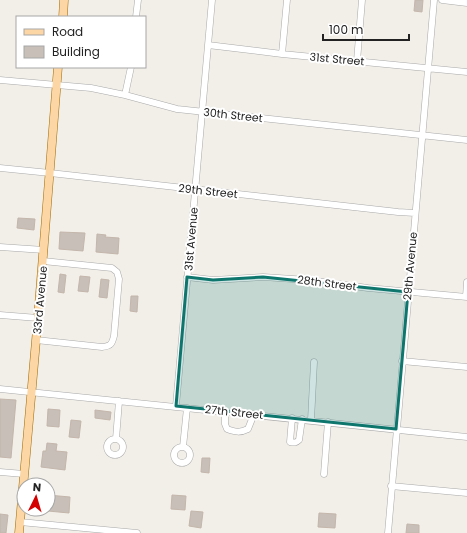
<svg xmlns="http://www.w3.org/2000/svg" width="467" height="533" font-family="Poppins,sans-serif">
  <rect width="100%" height="100%" fill="#f2efe9"/>
  <path fill="#c7bfb8" stroke="#c4b6ab" d="M415,0H423L422,12L414,11Z
    M18,218L35,219L34,230L17,228Z
    M60,232L85,233L83,251L59,249Z
    M97,234L106,235L105,237L119,238L118,254L96,252Z
    M60,274L66,275L64,293L58,292Z
    M80,276L90,277L88,292L78,291Z
    M101,279L109,280L107,298L99,297Z
    M131,296H138L137,312L130,311Z
    M0,399L16,400L11,458L0,457Z
    M48,409L60,410L59,427L47,426Z
    M95,410L111,412L110,420L95,418Z
    M71,420L81,421L79,438L69,437Z
    M47,443L57,444L56,451L67,452L65,470L41,467L43,451H46Z
    M202,458H210L209,473L201,472Z
    M48,495L70,497L69,513L48,511Z
    M172,495L186,496L185,510L171,509Z
    M191,511L203,512L201,528L189,526Z
    M319,513L336,514L335,528L318,527Z
    M0,514L8,515L6,533H0Z
    M407,524L419,525V533H406Z"/>
  <g fill="none" stroke-linecap="round" stroke-linejoin="round">
    <defs>
      <path id="minor" d="M442,0L467,3
        M136,17L138,0
        M208,45L282,54L467,72
        M282,54L287,0
        M357,61L362,0
        M0,80L91,88L125,95L177,109L467,140
        M125,95L131,67
        M0,168L50,173L398,212L415,213
        M0,247L44,250
        M187,277L213,280L263,277L308,280L368,288L467,297
        M466,297L467,282
        M0,315L38,318
        M36,340L102,347C111,346 112,344 114,336L119,279L117,272L112,268L43,261
        M402,361L467,367
        M0,389L467,437
        M176,406L212,0
        M225,412V424L227,429C235,432 240,433 248,429L254,414
        M292,418L290,442C294,443 296,443 299,440L302,419
        M311,420L314,362
        M116,439L119,401
        M107 447a8 8 0 1 1 16 0a8 8 0 1 1-16 0Z
        M183,447L187,408
        M174 455a8 8 0 1 1 16 0a8 8 0 1 1-16 0Z
        M0,472L24,474
        M324,474L328,422
        M391,486L467,493
        M20,522L137,533
        M388,533L434,0"/>
      <path id="major" d="M63,17L64,0
        M19,533L38,318L58,67"/>
    </defs>
    <use href="#minor" stroke="#a9a9a9" stroke-width="7"/>
    <use href="#major" stroke="#a06b00" stroke-width="9"/>
    <use href="#minor" stroke="#fff" stroke-width="6"/>
    <use href="#major" stroke="#fcd6a4" stroke-width="8"/>
  </g>
  <path fill="#0f766e" fill-opacity="0.2" stroke="#0f766e" stroke-width="3" stroke-linejoin="round" d="M187,277L213,280L263,277L408,292L396,429L176,406Z"/>
  <g text-anchor="middle" stroke-width="4" stroke-linejoin="round" paint-order="stroke">
    <g font-size="11" fill="#222" stroke="#fff">
      <text transform="translate(337 59) rotate(5)" y="4">31st Street</text>
      <text transform="translate(233 115) rotate(6)" y="4">30th Street</text>
      <text transform="translate(208 191) rotate(6)" y="4">29th Street</text>
      <text transform="translate(191 239) rotate(-85)" y="4">31st Avenue</text>
      <text transform="translate(410 266) rotate(-85)" y="4">29th Avenue</text>
      <text transform="translate(327 283) rotate(7)" y="4">28th Street</text>
      <text transform="translate(40 300) rotate(-85)" y="4">33rd Avenue</text>
      <text transform="translate(234 412) rotate(6)" y="4">27th Street</text>
    </g>
  </g>
  <rect x="16" y="16" width="130" height="52" fill="#ffffff" stroke="#a7a7a7"/>
  <rect x="24" y="29" width="20" height="6" fill="#fcd6a4" stroke="#a7a7a7"/>
  <text x="52" y="36" font-size="12" fill="#222222">Road</text>
  <rect x="24" y="46" width="20" height="12" fill="#c7bfb8" stroke="#a7a7a7"/>
  <text x="52" y="56" font-size="12" fill="#222222">Building</text>
  <g transform="translate(36 497) rotate(5)"><circle r="19" fill="#ffffff" stroke="#a7a7a7"/>
  <path d="M0-3L7 15L0 10L-7 15Z" fill="#d40000"/>
  <text y="-6" font-size="11" font-weight="bold" text-anchor="middle" fill="#222222">N</text>
  </g>
  <path d="M323 34v6h86v-6" fill="none" stroke="#222222" stroke-width="2"/>
  <text x="329" y="34" font-size="12" fill="#222222" stroke="#ffffff" stroke-width="3" paint-order="stroke">100 m</text>
</svg>
